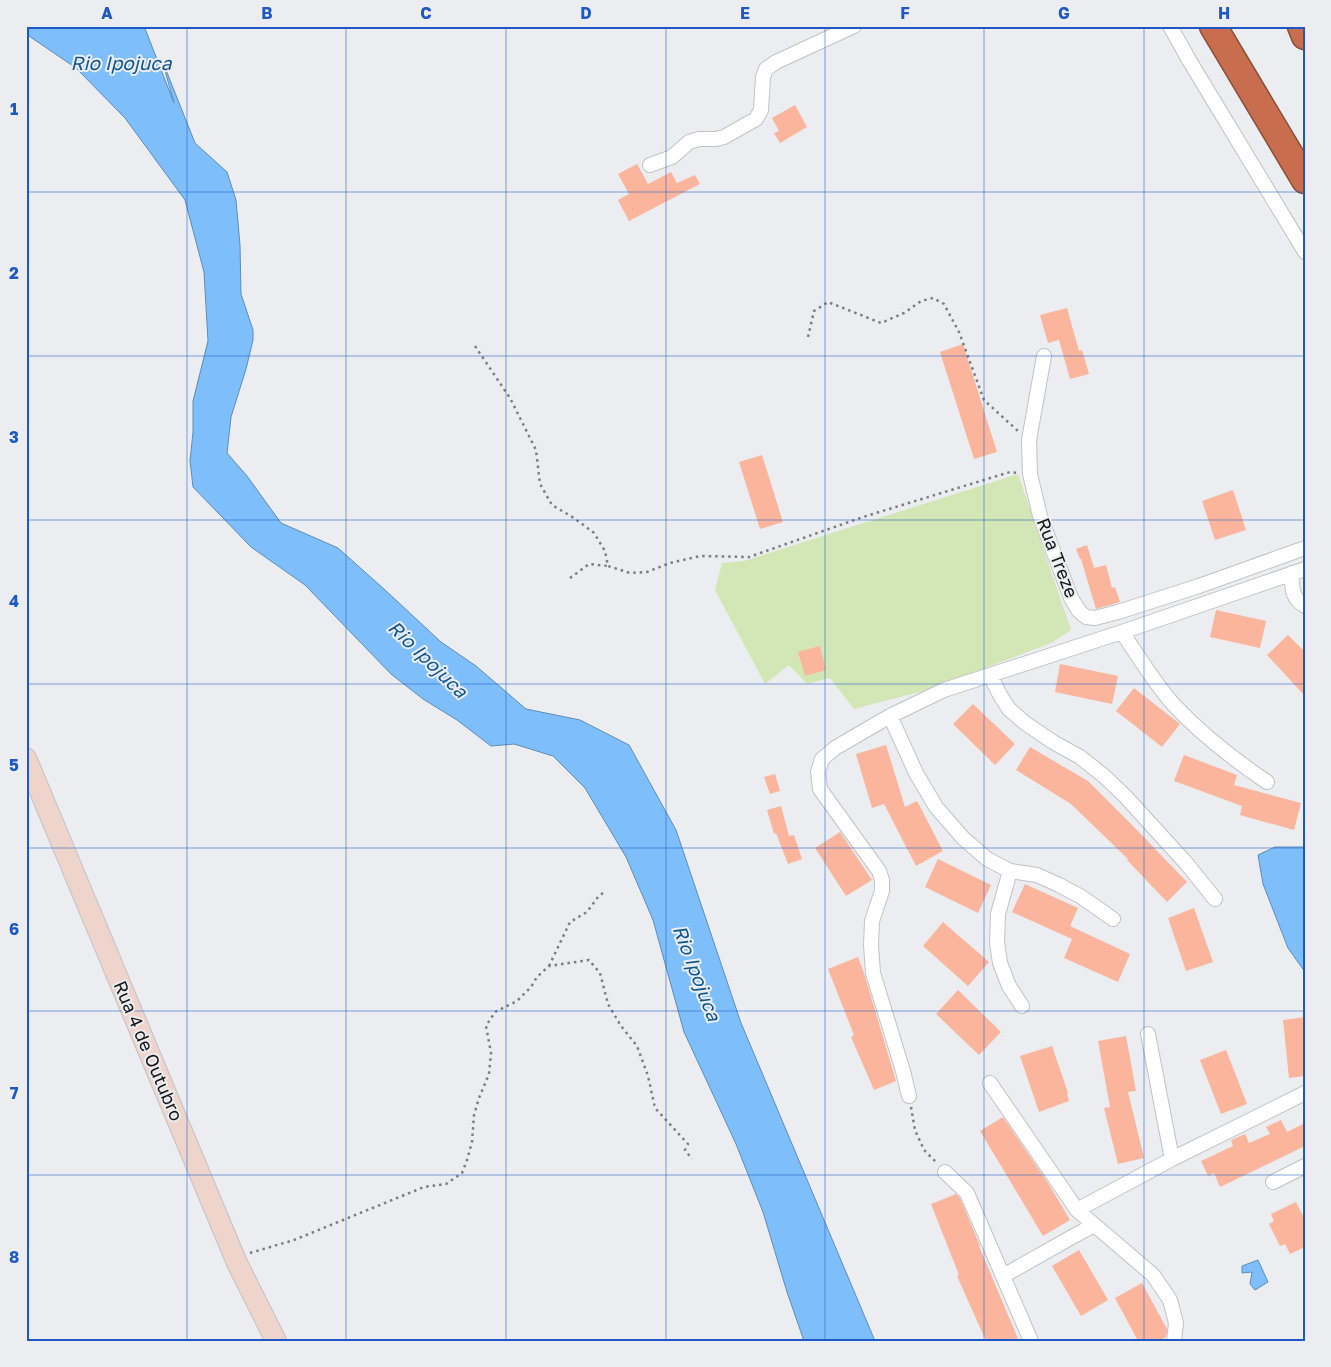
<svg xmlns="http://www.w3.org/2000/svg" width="1331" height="1367" font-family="'Golos Text',sans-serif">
  <rect width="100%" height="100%" fill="#ebedf0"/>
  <path fill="#d2e7b5" d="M1018,474L1071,630L1051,643L927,690L854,709L830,678L807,684L789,665L765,684L715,590L722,563L744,561Z"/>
  <path fill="#7ebffb" stroke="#5e8cb7" d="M26,26H144L174,103L162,60L195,143L227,172L236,200L240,245L241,294L253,330V340L246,369L231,417L227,453L247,476L281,523L338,548L384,589L441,642L476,666L526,709L580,720L629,745L676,830L741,1023L875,1341H804L787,1292L763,1212L736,1144L684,1032L653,920L626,857L585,788L553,756L514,744L491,746L457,720L423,699L391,674L305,585L251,547L193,487L190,461L193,432V401L208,341L204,272L185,200L125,118L76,68L26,34Z
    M1275,847H1305V972L1288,948L1263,884L1258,855Z
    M1258,1260L1268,1282L1255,1290L1250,1284L1252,1272L1242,1273V1266Z"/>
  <path fill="#fab59c" d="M795,105L807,127L780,143L774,133L779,131L772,118Z
    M637,164L648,184L671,172L677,183L695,175L700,184L629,221L618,200L629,194L618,174Z
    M1067,308L1079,351L1082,350L1089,374L1070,379L1059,340L1048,343L1040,315Z
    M963,344L997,452L974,459L940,352Z
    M762,455L783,522L760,529L739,462Z
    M1233,490L1246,530L1215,540L1202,501Z
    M1087,545L1094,568L1106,565L1112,588L1115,587L1120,602L1096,609L1081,559H1080L1076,549Z
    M1216,610L1266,621L1260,648L1210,637Z
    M1288,635L1305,652V696L1267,655Z
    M820,646L826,670L805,676L798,652Z
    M1060,664L1118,676L1112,704L1055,692Z
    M1134,688L1180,724L1162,747L1116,711Z
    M973,704L1015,744L995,765L953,724Z
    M886,745L905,807L917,801L943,851L916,866L884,804L872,808L856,754Z
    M1030,747L1088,781L1134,827L1187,882L1167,902L1127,860L1128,859L1071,804L1016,770Z
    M1184,755L1237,775L1234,785L1301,803L1294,830L1240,815L1242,806L1174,781Z
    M775,774L780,791L770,794L764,777Z
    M781,806L789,836L794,835L802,859L788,864L776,833L774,834L767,810Z
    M840,832L872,880L846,896L815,848Z
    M938,859L991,885L978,913L925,887Z
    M1025,884L1078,908L1070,926L1130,954L1118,982L1064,958L1072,939L1012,912Z
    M1194,908L1213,962L1186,971L1168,918Z
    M943,922L989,962L968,986L923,946Z
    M858,957L864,973L896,1081L874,1090L851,1037L854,1035L828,969Z
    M958,990L1001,1032L979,1055L936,1014Z
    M1305,1017V1076L1289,1078L1283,1020Z
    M1126,1036L1136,1091L1128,1092L1144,1158L1118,1164L1104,1108L1110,1107L1098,1041Z
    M1052,1046L1068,1093H1067L1069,1101L1039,1112L1020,1056Z
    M1226,1050L1247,1104L1221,1114L1200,1060Z
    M1003,1117L1048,1183L1070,1220L1043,1236L980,1131Z
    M1281,1120L1287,1132L1305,1123V1146L1220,1187L1214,1173L1208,1176L1201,1161L1233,1146L1231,1140L1245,1134L1249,1143L1270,1134L1266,1127Z
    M956,1194L960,1198L980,1246H979L1019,1341H986L957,1276L959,1275L931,1204Z
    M1296,1202L1305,1220V1247L1290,1254L1285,1244L1280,1246L1269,1224L1274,1221L1271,1214Z
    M1079,1250L1108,1300L1081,1316L1052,1266Z
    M1142,1283L1167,1329L1166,1337L1159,1341H1138L1115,1298Z"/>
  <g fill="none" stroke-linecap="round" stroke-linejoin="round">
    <defs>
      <path id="street" d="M1170,26L1189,60L1305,252
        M650,165L672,157L689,142L699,139H716L724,137L756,119L761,110L763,77L766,69L776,62L854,26
        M1044,356L1029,440L1030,474L1040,516L1071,598L1079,611L1086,617L1095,618L1118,612L1199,586L1305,548
        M1292,573C1292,587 1291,598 1305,606
        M1122,632C1138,656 1154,682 1173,704C1201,734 1233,759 1267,782
        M990,675L1000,695L1009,709L1025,723L1053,742L1080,757L1104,776L1125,796L1186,863L1215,899
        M890,716L835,748L822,759L818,772L820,789L879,871L882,880V891L872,921L871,945L873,973L903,1071L909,1096
        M1010,871L998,914L997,943L1000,963L1009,986L1022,1006
        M1113,919L1080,896L1059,885L1037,875L1010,871L987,859L963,838L936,807L916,773L890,716L944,690L1122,632L1305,569
        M1148,1034L1172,1159
        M990,1083L1077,1210L1172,1159L1305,1093
        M945,1172L967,1193L1031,1341
        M1273,1182L1305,1166
        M1077,1210L1153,1275L1170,1300L1176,1323L1174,1341
        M1003,1276L1072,1237L1094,1225"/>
      <path id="secondary" d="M26,758L237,1263L276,1341"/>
      <path id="highway" d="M1213,26L1305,180
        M1301,26L1305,36"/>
    </defs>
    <use href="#street" stroke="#c0c3c6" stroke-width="16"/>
    <use href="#secondary" stroke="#c0c3c6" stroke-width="22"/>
    <use href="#highway" stroke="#894f3b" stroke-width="29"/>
    <path stroke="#7b7d7f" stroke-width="2.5" stroke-dasharray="2.5 4" stroke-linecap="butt" d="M808,337L814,311L828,302L881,323L904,313L921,301L933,298L944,304L959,332L984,400L1018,431
      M475,346L510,398L536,450L540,484L552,505L574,518L594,533L605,551L608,566L630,573L647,572L670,563L700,556L749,557L863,517L1010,472L1018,473
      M570,578L589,564L608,566
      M549,966L570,922L587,912L598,897L604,892
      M911,1107L915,1130L924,1150L936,1162
      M250,1253L294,1240L424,1187L446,1184L462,1173L467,1160L472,1142L474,1115L479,1098L489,1074L491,1053L486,1026L495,1012L517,1001L531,987L537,977L549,966L589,960L600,973L608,1004L621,1026L637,1046L648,1076L655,1108L688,1144L685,1150L692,1159"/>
    <use href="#street" stroke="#fff" stroke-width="14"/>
    <use href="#secondary" stroke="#eed4ca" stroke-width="20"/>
    <use href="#highway" stroke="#c86e4f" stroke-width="26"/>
  </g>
  <path fill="none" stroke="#1e58c4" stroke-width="1" stroke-opacity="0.55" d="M187,26V1341M346,26V1341M506,26V1341M666,26V1341M825,26V1341M984,26V1341M1144,26V1341M26,192H1305M26,356H1305M26,520H1305M26,684H1305M26,848H1305M26,1011H1305M26,1175H1305"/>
  <g text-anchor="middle" stroke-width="4" stroke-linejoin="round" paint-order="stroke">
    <g font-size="18" fill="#151617" stroke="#ebedf0">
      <text transform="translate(1057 558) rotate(69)" y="6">Rua Treze</text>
      <text transform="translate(148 1051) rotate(67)" y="6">Rua 4 de Outubro</text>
    </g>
    <g font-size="19" font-style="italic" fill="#0f578e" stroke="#ebedf0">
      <text x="121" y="70">Rio Ipojuca</text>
      <text transform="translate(428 659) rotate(44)" y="7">Rio Ipojuca</text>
      <text transform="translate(697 973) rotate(69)" y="7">Rio Ipojuca</text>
    </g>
  </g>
  <rect width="1331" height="1367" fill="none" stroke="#ebedf0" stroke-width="55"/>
  <rect x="28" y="28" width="1276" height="1312" fill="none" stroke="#1e58c4" stroke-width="2"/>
  <g font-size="16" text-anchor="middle" font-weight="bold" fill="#1e58c4">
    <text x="107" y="19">A</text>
    <text x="267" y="19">B</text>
    <text x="426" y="19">C</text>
    <text x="586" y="19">D</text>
    <text x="745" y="19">E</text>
    <text x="905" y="19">F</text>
    <text x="1064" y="19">G</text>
    <text x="1224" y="19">H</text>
    <text x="14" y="115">1</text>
    <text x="14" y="279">2</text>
    <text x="14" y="443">3</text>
    <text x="14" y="607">4</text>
    <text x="14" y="771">5</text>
    <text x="14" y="935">6</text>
    <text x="14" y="1099">7</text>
    <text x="14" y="1263">8</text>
  </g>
</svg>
